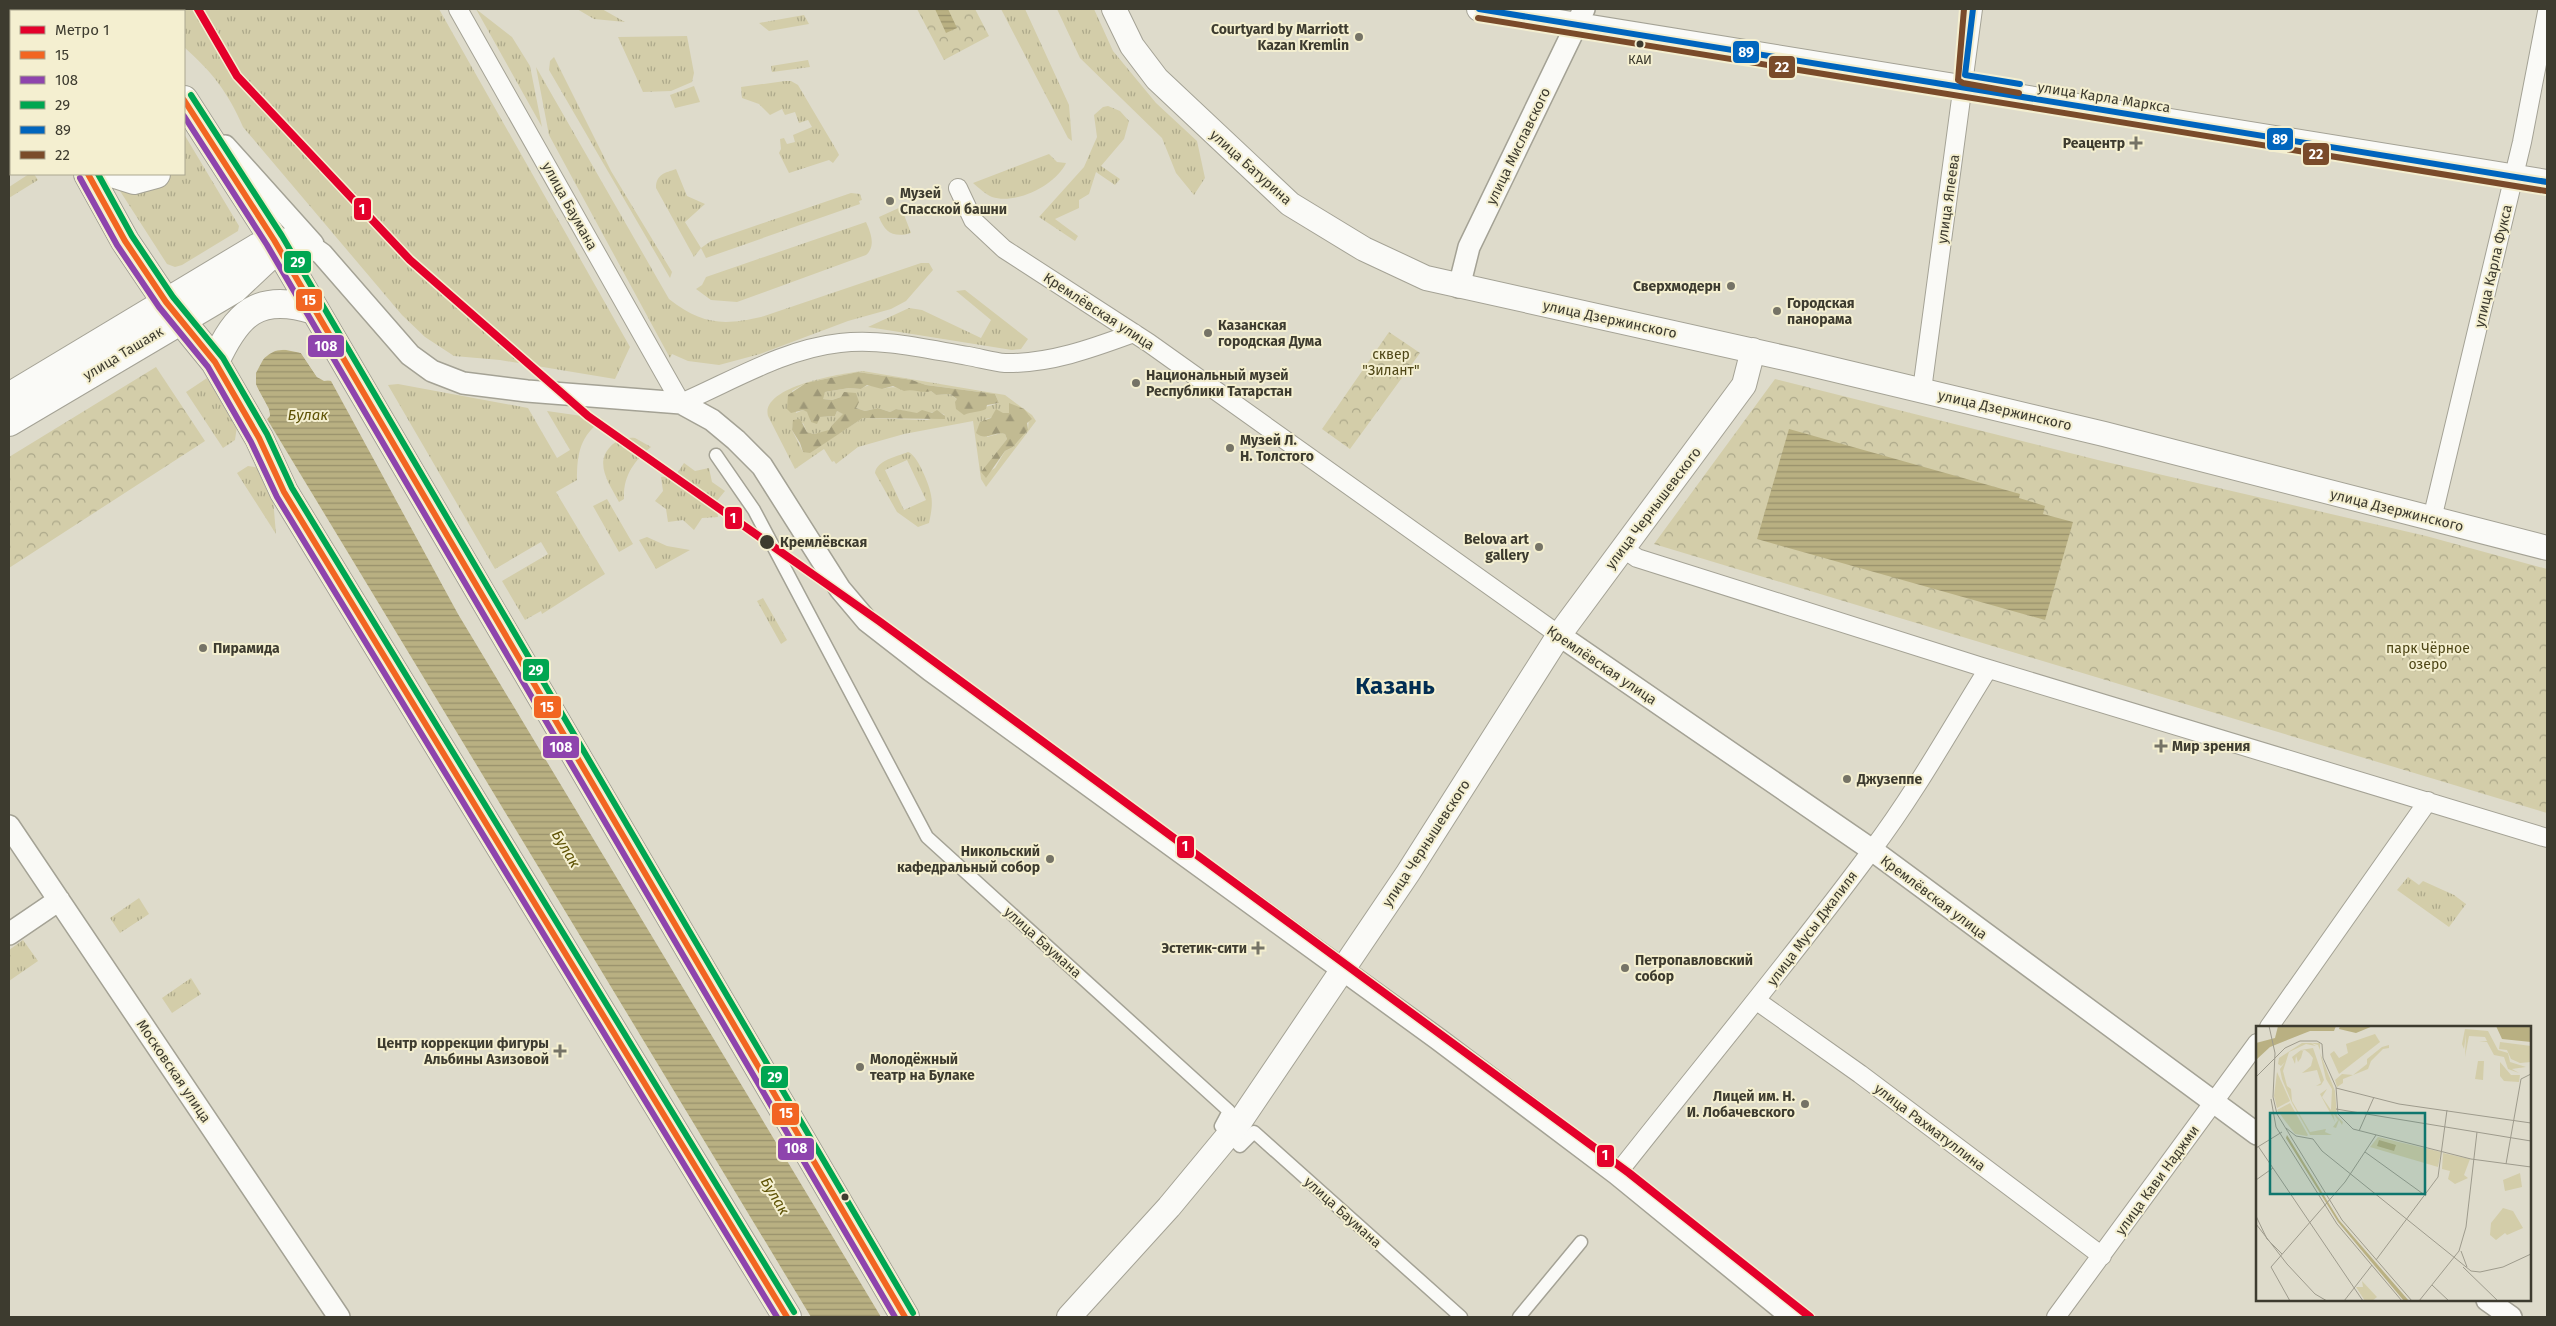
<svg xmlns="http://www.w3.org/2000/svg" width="2556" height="1326" font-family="'Fira Sans',sans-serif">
  <defs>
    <pattern id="grass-tufts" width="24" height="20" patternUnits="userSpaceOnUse" patternTransform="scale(1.25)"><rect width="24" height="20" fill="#d3cda9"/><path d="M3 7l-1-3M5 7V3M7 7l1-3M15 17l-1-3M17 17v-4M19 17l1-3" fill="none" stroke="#aca88a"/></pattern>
    <pattern id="forest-firs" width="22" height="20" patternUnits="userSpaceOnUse" patternTransform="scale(1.25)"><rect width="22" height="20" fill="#c1ba92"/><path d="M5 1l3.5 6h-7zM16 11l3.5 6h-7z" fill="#9e9878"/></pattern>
    <pattern id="park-crowns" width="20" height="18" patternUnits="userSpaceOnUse" patternTransform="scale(1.25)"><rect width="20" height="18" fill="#d3cda9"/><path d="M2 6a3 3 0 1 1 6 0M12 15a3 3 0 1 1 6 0" fill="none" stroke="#aca88a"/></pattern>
    <pattern id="water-rules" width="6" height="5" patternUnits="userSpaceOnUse" patternTransform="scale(1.25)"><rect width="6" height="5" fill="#b9b082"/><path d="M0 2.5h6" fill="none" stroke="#98906b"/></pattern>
  </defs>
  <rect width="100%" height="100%" fill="#dedbcb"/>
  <path fill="url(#grass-tufts)" fill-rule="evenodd" d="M152,9H439L630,347L615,379L500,360L454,356L425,337L402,315L243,127C228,92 212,72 184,47V11H153Z
    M476,9L512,37L530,66L542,127Z
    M577,9H602L625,22L594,19Z
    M1001,9H1025L1069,105L1072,141L1068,138Z
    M1057,9H1094L1113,51L1156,103L1197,141L1205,178L1194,195L1176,173L1162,138L1080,58Z
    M804,15L809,24L769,31L759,23Z
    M687,36L694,73L692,82L671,91L643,92L618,37Z
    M554,57L611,171L672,272L670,278L549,70L550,61Z
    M808,60L810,67L772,72L771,66Z
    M536,67L669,299C701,324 722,326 761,317L921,263H929L933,270L906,301L891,309L848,321L760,354L719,365L688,361L672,354L670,358L549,135Z
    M785,81H791L798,85L837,151L839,155L833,163L829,160L789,173L779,153L781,149L780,139L784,138L787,144L795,142L793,135L812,127L808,120L799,123L795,112L785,115L782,109L770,115L759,104L742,98L741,87Z
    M694,86L700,102L675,108L670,95Z
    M1108,106L1120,111L1129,121L1124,139L1101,166L1120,179L1115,185L1096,172L1089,194L1079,200V208L1055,219L1078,236L1075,241L1039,217L1084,167L1097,137L1094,115L1103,107Z
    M184,134L239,226L238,231L182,265L175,267L167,264L111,177L184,174Z
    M1049,154L1057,162L1066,163C1056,185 1016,205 992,197C985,194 979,188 973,183Z
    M676,169L687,196L705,204L685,222L701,248L711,241L851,193L860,194L862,200L859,201L860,204L706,258L701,248L694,257L656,188C656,174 665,173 676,169Z
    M29,174H34L38,180L9,198V187Z
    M901,207L911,233C894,238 885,233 879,217Z
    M866,222C871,233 876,246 866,255L737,302L711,300L696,289L702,285L706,277Z
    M965,290L1028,339L1021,349L1012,350L868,327L909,308L922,310L981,338L991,320L956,291Z
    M863,371L1005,395L1032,415L1036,421L986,487L981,479L973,421L904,434L858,447L836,464L834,461L832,462L824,449L795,469L768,416C760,386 844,373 863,371ZM858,372L912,380L926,385L995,394L999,403L972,411L950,394L936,395L931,391C914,392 899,384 882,389C873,384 869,384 861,389L849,388L825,392L822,399L832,400L841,397L856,408L865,411L878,408L890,412L896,409L917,414L939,412L945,415L927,420L863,418L821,445L803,452L792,430L793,424L803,423L807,432L814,434L829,431L832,425L844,414L837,411L835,416L820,417L811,422L808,412L803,410L796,413L792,391L806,383ZM1009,404L1029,415L1028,430L1013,447L1005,451L995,468L990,471L985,468L1007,439L1005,434L1001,433L987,437L986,419L1009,413Z
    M207,378L237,426L235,440L223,448L186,392Z
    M398,384L528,408L557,458L570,450L547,411L603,419C580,436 577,453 577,480L556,492L605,574L542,614L541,611L525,620L502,581L548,554L541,542L495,569L388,385Z
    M635,438L651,447C634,461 623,476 624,499L619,502C610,485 594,464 610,447C616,440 626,437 635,438Z
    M908,452C917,454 930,486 931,495C933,504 931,514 929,523L918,527L897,512L875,473C877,460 896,457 908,452ZM907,460L926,500L904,510L885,470Z
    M684,463L695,471L709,468L712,482L725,491L716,502L718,517L702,518L694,530L683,520L668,522L666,509L655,501L663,491L661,477L676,475Z
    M248,466L260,468L272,487L276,534L237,473Z
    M607,499L633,544L619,552L593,506Z
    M647,537L667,546L690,550L656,569L639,540Z
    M763,598L787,640L781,644L757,601Z
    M2408,877L2419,885L2423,881L2454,895L2466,904L2449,927L2397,890Z
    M139,898L149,914L120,933L110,918Z
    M23,940L38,961L9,981V950Z
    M191,978L201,994L172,1013L162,998Z"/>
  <path fill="url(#forest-firs)" d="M858,372L912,380L926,385L995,394L999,403L987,405L986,409C978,413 972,411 964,415L956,409L955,402L957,399L950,394L936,395L931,391C920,394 914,388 904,391L893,386L882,389L867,385L861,389L849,388L825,392L823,399L832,400L841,397L844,392L856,393L859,402L856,408L865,411L878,408L890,412L896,409L917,413L922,410L932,413L937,410L945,416V419L863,418L810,453L803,452L800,443L792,430L793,420L800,419L807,432L814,434L829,430L832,425L843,414L837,411L835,416L820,417L817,424L811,422L807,412L803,410L791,413L787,409L788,395L806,383Z
    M1009,403L1024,409L1032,419L1027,423L1028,430L1013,447L1005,451L986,478L981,472L1007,439L1005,434C995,430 986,442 976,433L980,422L991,418L996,409L1003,413H1009Z"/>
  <path fill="url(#park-crowns)" d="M917,9H975L989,36L944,60Z
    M1389,332L1420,353L1350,449L1322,429Z
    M156,367L205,441L9,568V457Z
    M1775,379L2102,461L2426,536L2547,569V813L1654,544Z"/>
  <path fill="url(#water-rules)" d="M935,9H948L957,28L946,33Z
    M281,349L301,353L317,377L331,381L458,614L881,1317H811L267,419L270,415C268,405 261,397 257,387C250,369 265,353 281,349Z
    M1789,429L2020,494L2019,498L2045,506L2043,514L2073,522L2045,620L1757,539Z"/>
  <path fill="#dedbcb" d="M281,346L292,347L302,351L307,355L319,376L333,380L324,381L317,377L301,353L292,349L272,351L265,356L256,373V385L269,409L270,416L265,421L267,410L254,385L253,372L263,354Z"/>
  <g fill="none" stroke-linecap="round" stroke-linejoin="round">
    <defs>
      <path id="pedestrian" d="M716,455L754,510L927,837L1229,1111L1221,1126L1240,1146L1254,1132L1461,1317
        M1519,1317L1581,1242"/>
      <path id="minor" d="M458,9L681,403C732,381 784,349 840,343C882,338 926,349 968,356C980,358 993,362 1005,363C1050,364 1093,348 1134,333
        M958,188L973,220L1004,249L1149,343L1559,635
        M1922,390L1973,9
        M2432,519L2522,142L2547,12
        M1624,549L1637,558L1979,666L2547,838
        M1757,1001L1860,1074L2102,1256
        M2269,1027L2428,801
        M1617,1174C1702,1066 1790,961 1872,850C1915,793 1950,730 1988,669
        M2056,1317L2257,1043"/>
      <path id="tertiary" d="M225,146L313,244
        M274,240C294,236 306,242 322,254L410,355L432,371L463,383L527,391L681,403L712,420L736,440L762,466L840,589L867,621L930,670L1438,1039L1617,1174L1792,1317
        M1459,287L1469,247L1584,9
        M1559,635L1872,850L2257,1134
        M9,826L339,1317
        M9,934L59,900
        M2487,1300L2511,1317"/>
      <path id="secondary" d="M1114,9L1132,46L1157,79L1290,204L1364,249L1426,278L1794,360L2104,434L2547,548
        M1479,9L2547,182
        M1069,1317L1169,1207L1241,1120L1408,873L1559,635L1744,385L1753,350"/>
      <path id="primary" d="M34,9L35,11
        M124,9L125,11
        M184,100L274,240L905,1317
        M88,174L125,241L166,302L215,362L259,438L284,492L787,1317
        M115,174L134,180L156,174
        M215,362C237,314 258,292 314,310
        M9,397L257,248L274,240
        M9,422L234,289L267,258L274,240"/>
    </defs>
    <use href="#pedestrian" stroke="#a4a295" stroke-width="15"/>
    <use href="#minor" stroke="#a4a295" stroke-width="20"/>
    <use href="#tertiary" stroke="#a4a295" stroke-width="24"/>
    <use href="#secondary" stroke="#a4a295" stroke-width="26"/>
    <use href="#primary" stroke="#a4a295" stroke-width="30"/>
    <use href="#pedestrian" stroke="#fafaf7" stroke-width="12"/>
    <use href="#minor" stroke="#fafaf7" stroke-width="18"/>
    <use href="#tertiary" stroke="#fafaf7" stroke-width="21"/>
    <use href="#secondary" stroke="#fafaf7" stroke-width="24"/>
    <use href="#primary" stroke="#fafaf7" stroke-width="28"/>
    <defs>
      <path id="bus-1" d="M184,100L274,240L905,1317
        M88,174L125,241L166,302L215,362L259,438L284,492L787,1317"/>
      <path id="bus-2" d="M184,116L267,245L895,1317
        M80,178L117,245L159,307L208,367L251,442L277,497L777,1317"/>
      <path id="bus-3" d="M191,95L282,236L913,1313
        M98,174L132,236L173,297L223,358L267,434L292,488L794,1312"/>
      <path id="bus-4" d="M1479,9L2547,182
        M1973,9L1965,75L2020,84"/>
      <path id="bus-5" d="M1964,9L1958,80L1963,83L2019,93
        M1478,18L2546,191"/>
    </defs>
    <use href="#bus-1" stroke="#f4efd0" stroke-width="10"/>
    <use href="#bus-2" stroke="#f4efd0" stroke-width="10"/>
    <use href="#bus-3" stroke="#f4efd0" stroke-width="10"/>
    <use href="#bus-4" stroke="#f4efd0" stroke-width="10"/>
    <use href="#bus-5" stroke="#f4efd0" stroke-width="10"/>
    <use href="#bus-1" stroke="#f26522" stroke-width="6"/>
    <use href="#bus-2" stroke="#8e44ad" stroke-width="6"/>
    <use href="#bus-3" stroke="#00a651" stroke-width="6"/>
    <use href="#bus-4" stroke="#0065bd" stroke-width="6"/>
    <use href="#bus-5" stroke="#7a4b2a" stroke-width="6"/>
    <defs>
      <path id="metro-1" d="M198,9L237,76L410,260L588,416L879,621L1629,1173L1810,1317"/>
    </defs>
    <use href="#metro-1" stroke="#f4efd0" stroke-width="11"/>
    <use href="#metro-1" stroke="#e4002b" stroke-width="8"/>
  </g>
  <g fill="#757366" stroke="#f4efd0" stroke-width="2">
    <circle cx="1359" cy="37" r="5"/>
    <path d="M2133.5 135.5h5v5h5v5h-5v5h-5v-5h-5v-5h5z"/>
    <circle cx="890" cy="201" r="5"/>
    <circle cx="1731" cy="286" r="5"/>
    <circle cx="1777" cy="311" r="5"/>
    <circle cx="1208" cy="333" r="5"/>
    <circle cx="1136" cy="383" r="5"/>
    <circle cx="1230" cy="448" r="5"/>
    <circle cx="1539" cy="547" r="5"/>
    <circle cx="203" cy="648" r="5"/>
    <path d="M2158.5 738.5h5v5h5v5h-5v5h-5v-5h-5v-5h5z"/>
    <circle cx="1847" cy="779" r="5"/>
    <circle cx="1050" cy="859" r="5"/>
    <path d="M1255.5 940.5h5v5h5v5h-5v5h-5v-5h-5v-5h5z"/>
    <circle cx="1625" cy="968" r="5"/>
    <path d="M557.5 1043.5h5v5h5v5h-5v5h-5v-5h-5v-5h5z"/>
    <circle cx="860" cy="1067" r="5"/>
    <circle cx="1805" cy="1104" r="5"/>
  </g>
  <g fill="#3d3b2f" stroke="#f4efd0" stroke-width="2">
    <circle cx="1640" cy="44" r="4.5"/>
    <circle cx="767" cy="542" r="8"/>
    <circle cx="845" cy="1197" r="4.5"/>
  </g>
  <g text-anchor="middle" stroke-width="4" stroke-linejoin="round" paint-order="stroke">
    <g font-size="13" fill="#3d3b2f" stroke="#f4efd0">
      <text x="1640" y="64">КАИ</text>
    </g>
    <g font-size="14" font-weight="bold" fill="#3d3b2f" stroke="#f4efd0" text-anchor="start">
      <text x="1349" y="34" text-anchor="end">Courtyard by Marriott<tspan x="1349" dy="16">Kazan Kremlin</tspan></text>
      <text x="2125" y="148" text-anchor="end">Реацентр</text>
      <text x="900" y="198">Музей<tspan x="900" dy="16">Спасской башни</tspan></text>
      <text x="1721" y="291" text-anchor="end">Сверхмодерн</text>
      <text x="1787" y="308">Городская<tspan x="1787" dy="16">панорама</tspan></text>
      <text x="1218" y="330">Казанская<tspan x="1218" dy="16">городская Дума</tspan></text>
      <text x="1146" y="380">Национальный музей<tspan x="1146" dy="16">Республики Татарстан</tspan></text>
      <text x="1240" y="445">Музей Л.<tspan x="1240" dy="16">Н. Толстого</tspan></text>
      <text x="1529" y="544" text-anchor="end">Belova art<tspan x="1529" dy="16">gallery</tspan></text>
      <text x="213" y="653">Пирамида</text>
      <text x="2172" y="751">Мир зрения</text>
      <text x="1857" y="784">Джузеппе</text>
      <text x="1040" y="856" text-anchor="end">Никольский<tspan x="1040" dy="16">кафедральный собор</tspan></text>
      <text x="1247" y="953" text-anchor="end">Эстетик-сити</text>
      <text x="1635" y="965">Петропавловский<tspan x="1635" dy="16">собор</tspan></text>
      <text x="549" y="1048" text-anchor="end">Центр коррекции фигуры<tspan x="549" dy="16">Альбины Азизовой</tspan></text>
      <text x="870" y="1064">Молодёжный<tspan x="870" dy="16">театр на Булаке</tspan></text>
      <text x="1795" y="1101" text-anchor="end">Лицей им. Н.<tspan x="1795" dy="16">И. Лобачевского</tspan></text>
    </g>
    <g font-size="14" fill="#3d3b2f" stroke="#f4efd0">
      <text transform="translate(2104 97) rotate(9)" y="5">улица Карла Маркса</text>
      <text transform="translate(1518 146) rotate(-64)" y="5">улица Миславского</text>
      <text transform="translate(1251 167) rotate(42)" y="5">улица Батурина</text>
      <text transform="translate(1948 199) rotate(-82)" y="5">улица Япеева</text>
      <text transform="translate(570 206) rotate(61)" y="5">улица Баумана</text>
      <text transform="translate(2493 266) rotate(-77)" y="5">улица Карла Фукса</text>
      <text transform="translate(1099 311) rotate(33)" y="5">Кремлёвская улица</text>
      <text transform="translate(1610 319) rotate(12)" y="5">улица Дзержинского</text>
      <text transform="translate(123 353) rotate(-31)" y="5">улица Ташаяк</text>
      <text transform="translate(2005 410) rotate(13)" y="5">улица Дзержинского</text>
      <text transform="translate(1653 508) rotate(-53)" y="5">улица Чернышевского</text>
      <text transform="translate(2397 510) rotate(14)" y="5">улица Дзержинского</text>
      <text transform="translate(1602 665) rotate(34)" y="5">Кремлёвская улица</text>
      <text transform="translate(1426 843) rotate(-57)" y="5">улица Чернышевского</text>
      <text transform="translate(1934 897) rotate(37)" y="5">Кремлёвская улица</text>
      <text transform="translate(1812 928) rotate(-53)" y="5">улица Мусы Джалиля</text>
      <text transform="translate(1043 942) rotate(42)" y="5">улица Баумана</text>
      <text transform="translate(174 1071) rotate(56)" y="5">Московская улица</text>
      <text transform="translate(1930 1127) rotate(37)" y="5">улица Рахматуллина</text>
      <text transform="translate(2157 1180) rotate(-54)" y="5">улица Кави Наджми</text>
      <text transform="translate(1343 1212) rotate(42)" y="5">улица Баумана</text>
    </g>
    <g font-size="14" fill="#4e4616" stroke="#f4efd0">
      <text x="1391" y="359">сквер<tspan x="1391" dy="16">"Зилант"</tspan></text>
      <text x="2428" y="653">парк Чёрное<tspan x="2428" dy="16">озеро</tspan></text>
    </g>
    <g font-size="14" font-weight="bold" fill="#3d3b2f" stroke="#f4efd0" text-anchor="start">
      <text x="780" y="547">Кремлёвская</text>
    </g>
    <g font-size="15" font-style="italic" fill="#5f5306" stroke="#f4efd0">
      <text x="308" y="420">Булак</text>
      <text transform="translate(566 849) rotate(59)" y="5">Булак</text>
      <text transform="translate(775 1196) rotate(59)" y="5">Булак</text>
    </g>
    <g font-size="24" font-weight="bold" fill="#022e53" stroke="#f4efd0">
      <text x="1395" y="694">Казань</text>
    </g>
  </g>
  <g transform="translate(2256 1026)">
    <rect width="275" height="275" fill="#dedbcb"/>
    <path d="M209,3L232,5L242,24L252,27L254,36L270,41L256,43L263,47L252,43L248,31L238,29L231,16L223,15H231L229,11L213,10L209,31L210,8L208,23L206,18ZM46,17H64V24L62,19L55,17L60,20L50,18L33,26L27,45L31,60L35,63L36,75L54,106L70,103L69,106L76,109H54L36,77L26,53L24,43L29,36L25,40L22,38L23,32ZM133,19V22L127,23L115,35L112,43L87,53V57L81,61L79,54L86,48L97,49L111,38V33L126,21ZM57,22L68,54L65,59L60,60L65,57L61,44L46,47L55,40L57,32L53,27L49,24L44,25H47L45,32L42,36L40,30L39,38L36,31L45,24ZM64,27L79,65L81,90L87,96L86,99L83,94L80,102L77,101L82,94L77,87L79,96L64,68L71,63L66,71L75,84L76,63L70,53ZM34,77L52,109L51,110L39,108L21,84Z" fill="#d3cda9"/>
    <path d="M119,8L124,16L83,48L74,28L78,25L83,32L92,27L90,18ZM244,16L275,20V36L264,37L255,33L251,24L243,23ZM222,35H228L227,54L219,53ZM244,36L255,49H264L263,56L248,55L244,50ZM21,46L34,75L21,82L18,70ZM122,111L185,126L182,141L114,121ZM187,127L214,133L208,149L212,152L199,158L192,153L194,145L186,143ZM247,182L257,185L267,202L251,209L249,207L240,214L234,209L235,197ZM106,255L121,271L116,275H109L100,261H107Z" fill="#d3cda9"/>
    <path d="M264,147L266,161L249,165L247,154Z" fill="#d3cda9"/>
    <path d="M22,0H80L78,5H54L14,21L0,34V17L19,12ZM84,0H117L100,7L83,3ZM240,0H275V16L246,13ZM31,109L83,194L153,275H148L82,196L30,112ZM123,114L140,119L138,125L121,120Z" fill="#b9b082"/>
    <path fill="none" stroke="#9e9b8d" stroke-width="1" d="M13,0L19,27L17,71L21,88L86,194L156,275M0,51L29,22L44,15H61L66,18L67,32L80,61L82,88L97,103L215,133L275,141M80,62L143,78L275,97M15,73L20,101L81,198L146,275M80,83L275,115M30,102L40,110L57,113L66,125L199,232M103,105L118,71M2,120L107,275M0,122L26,106M109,126L170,170M250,138L265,53L275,48M0,154L17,142M0,190L11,213L26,228M0,198L31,238L59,268L71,275M205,225L211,241M199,232L215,245L224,246L247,241L275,228M120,234L182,151L191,84M207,241L242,275M176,259L193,275M34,275L15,241L89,156L120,109M88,275L116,239M163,275L203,225L210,201L221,106"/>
    <path fill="#0f766e" fill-opacity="0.15" stroke="#0f766e" stroke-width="2.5" d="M14,87H169V168H14Z"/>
    <rect width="275" height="275" fill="none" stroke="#3d3b2f" stroke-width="2.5"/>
  </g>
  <g stroke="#f4efd0" stroke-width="2">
    <rect x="1732" y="40" width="28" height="24" rx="5" fill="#0065bd"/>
    <rect x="1768" y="55" width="28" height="24" rx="5" fill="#7a4b2a"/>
    <rect x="2266" y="127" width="28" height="24" rx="5" fill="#0065bd"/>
    <rect x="2302" y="142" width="28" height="24" rx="5" fill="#7a4b2a"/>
    <rect x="353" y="197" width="19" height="24" rx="5" fill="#e4002b"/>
    <rect x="283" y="250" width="29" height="24" rx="5" fill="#00a651"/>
    <rect x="295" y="288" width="28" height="24" rx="5" fill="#f26522"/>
    <rect x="307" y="334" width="38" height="24" rx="5" fill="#8e44ad"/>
    <rect x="724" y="506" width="19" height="24" rx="5" fill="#e4002b"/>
    <rect x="522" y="658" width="28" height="24" rx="5" fill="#00a651"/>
    <rect x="533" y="695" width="29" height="24" rx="5" fill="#f26522"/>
    <rect x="542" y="735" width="38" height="24" rx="5" fill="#8e44ad"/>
    <rect x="1176" y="835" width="19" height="24" rx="5" fill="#e4002b"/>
    <rect x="760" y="1065" width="29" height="24" rx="5" fill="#00a651"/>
    <rect x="771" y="1102" width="29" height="24" rx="5" fill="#f26522"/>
    <rect x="777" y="1137" width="38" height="24" rx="5" fill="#8e44ad"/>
    <rect x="1596" y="1144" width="19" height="24" rx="5" fill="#e4002b"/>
  </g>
  <g font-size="14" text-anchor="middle" font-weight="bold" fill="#fff">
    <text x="1746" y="57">89</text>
    <text x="1782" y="72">22</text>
    <text x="2280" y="144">89</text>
    <text x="2316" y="159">22</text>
    <text x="362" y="214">1</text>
    <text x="298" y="267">29</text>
    <text x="309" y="305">15</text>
    <text x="326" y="351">108</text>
    <text x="733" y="523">1</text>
    <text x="536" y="675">29</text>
    <text x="547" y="712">15</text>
    <text x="561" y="752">108</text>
    <text x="1185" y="851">1</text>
    <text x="775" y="1082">29</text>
    <text x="786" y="1118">15</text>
    <text x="796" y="1153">108</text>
    <text x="1605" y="1160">1</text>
  </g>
  <rect width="2556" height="1326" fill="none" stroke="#3d3b2f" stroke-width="20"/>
  <rect x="10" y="10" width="175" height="165" fill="#f4efd0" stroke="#aba790"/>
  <rect x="20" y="26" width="25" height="8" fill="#e4002b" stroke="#aba790"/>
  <text x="55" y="35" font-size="15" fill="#3d3b2f">Метро 1</text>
  <rect x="20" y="51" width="25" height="8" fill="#f26522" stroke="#aba790"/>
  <text x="55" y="60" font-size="15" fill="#3d3b2f">15</text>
  <rect x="20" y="76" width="25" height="8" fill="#8e44ad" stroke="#aba790"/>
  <text x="55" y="85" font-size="15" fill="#3d3b2f">108</text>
  <rect x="20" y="101" width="25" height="8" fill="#00a651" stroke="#aba790"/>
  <text x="55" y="110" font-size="15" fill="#3d3b2f">29</text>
  <rect x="20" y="126" width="25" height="8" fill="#0065bd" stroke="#aba790"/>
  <text x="55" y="135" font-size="15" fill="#3d3b2f">89</text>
  <rect x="20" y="151" width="25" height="8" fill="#7a4b2a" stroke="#aba790"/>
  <text x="55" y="160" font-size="15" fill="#3d3b2f">22</text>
</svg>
